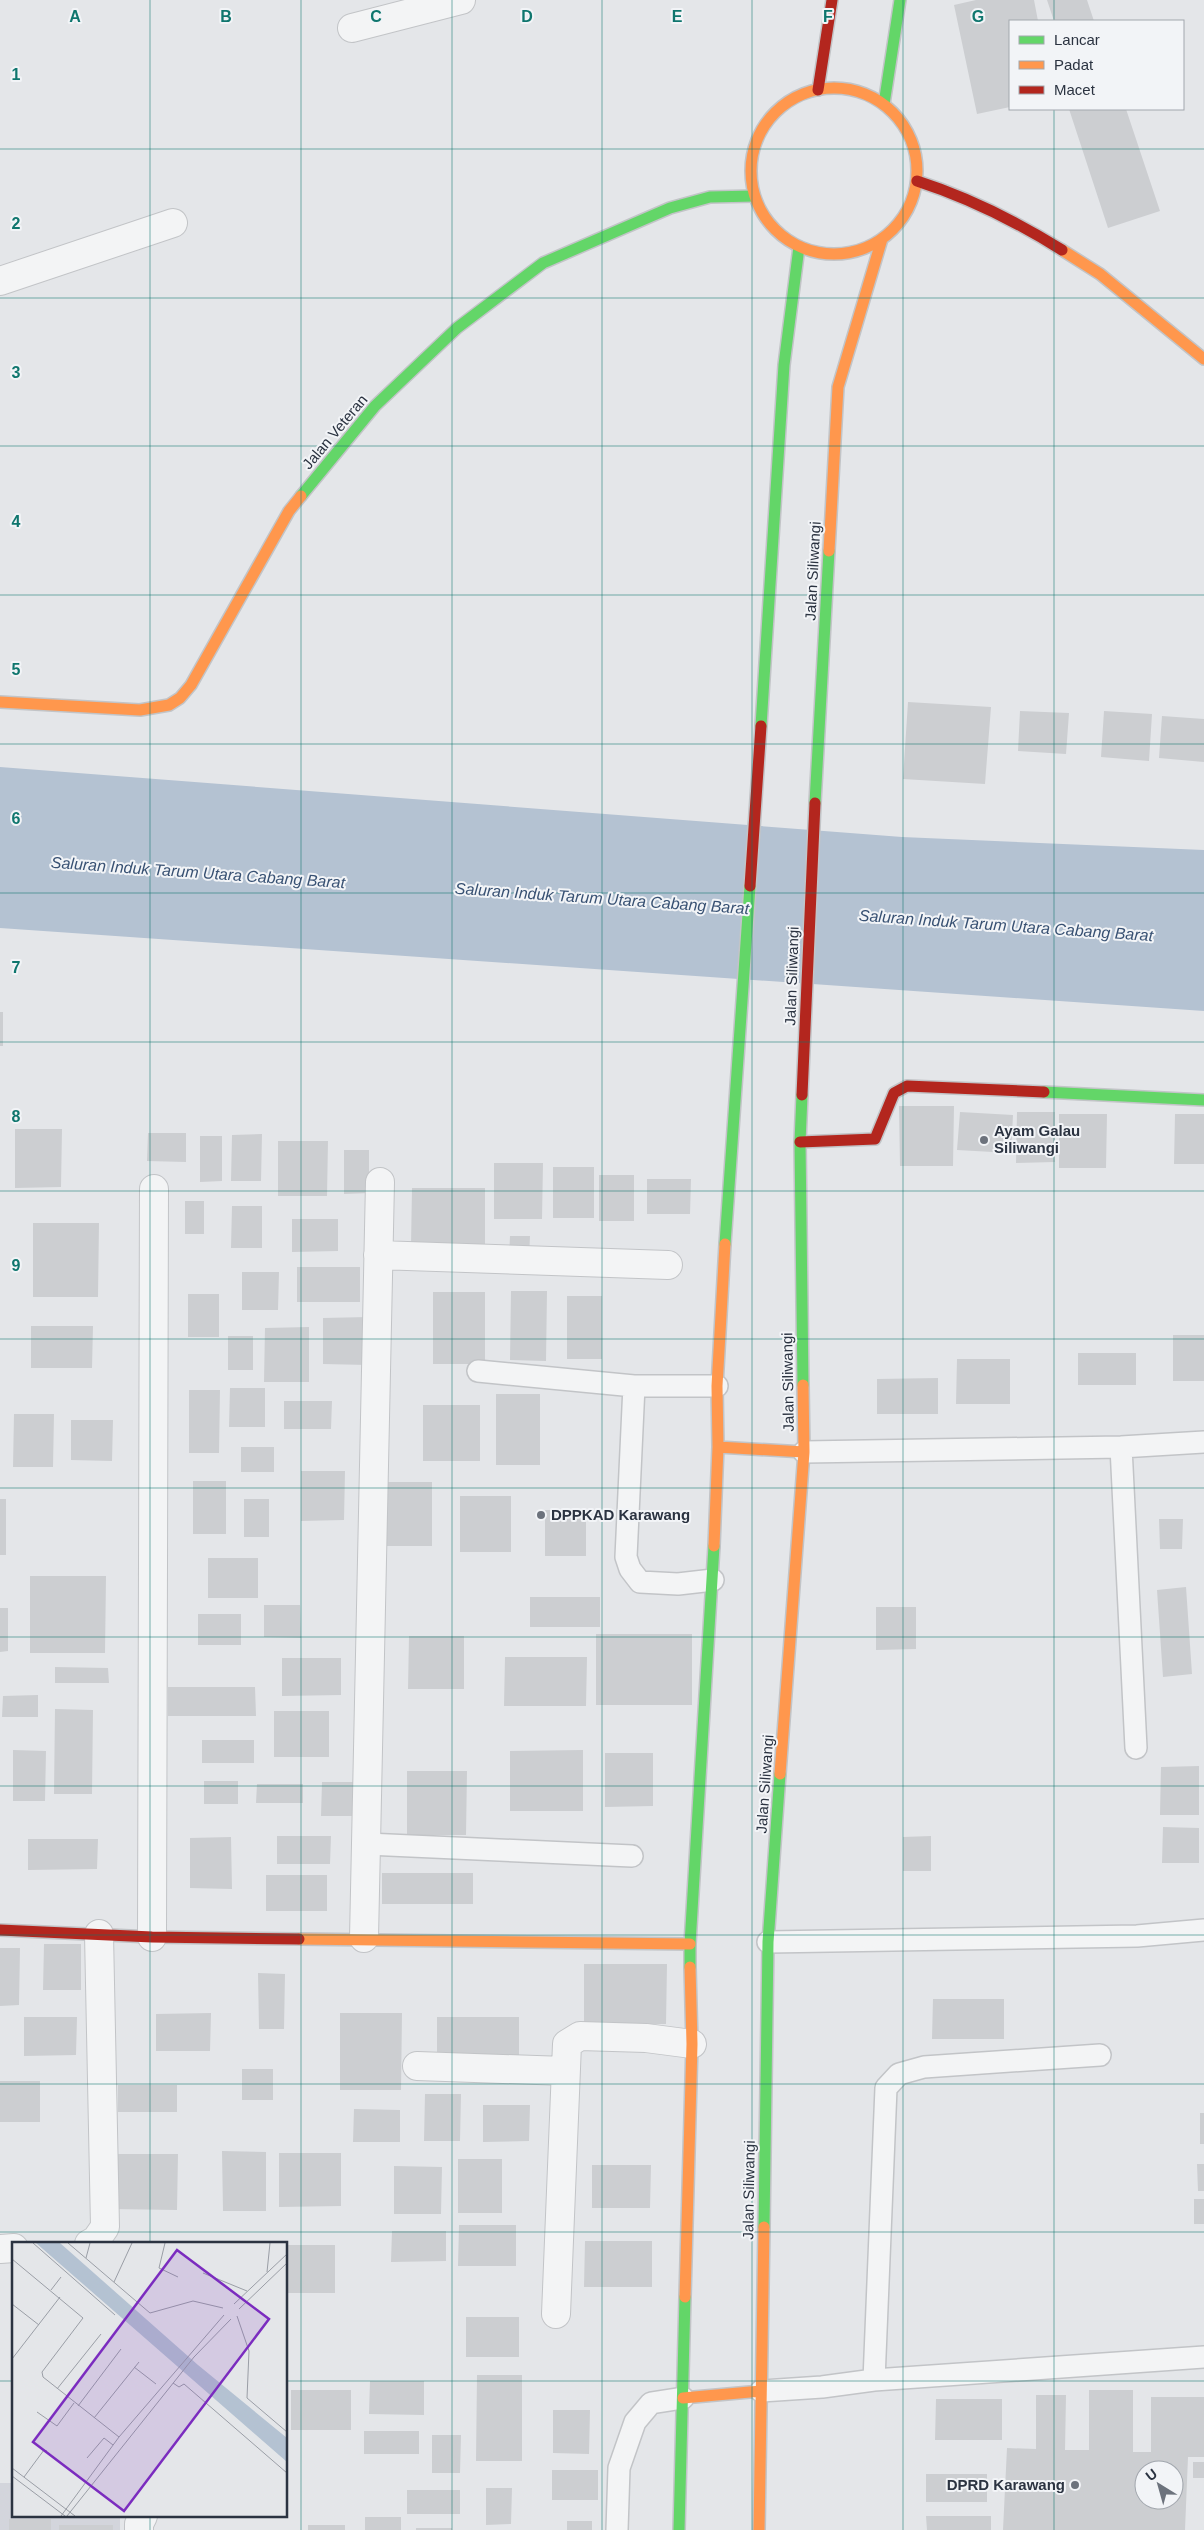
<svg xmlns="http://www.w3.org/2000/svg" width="1204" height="2530" font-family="Helvetica,sans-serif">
  <rect width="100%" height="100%" fill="#e4e6e9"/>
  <path fill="#d3d5dc" d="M0,2483H14V2516H120V2530H0Z"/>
  <path fill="#b4c2d2" d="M0,767L902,837L1204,850V1011L0,928Z"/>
  <path fill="#ccced1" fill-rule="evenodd" d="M976,0H1034L1038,21H1010V107L977,114L954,5Z
    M1047,0H1087L1094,21H1054Z
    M1069,109H1126L1160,211L1108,228Z
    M908,702L991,707L985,784L903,779Z
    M1020,711L1069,713L1066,754L1018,751Z
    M1104,711L1152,714L1149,761L1101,757Z
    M1162,716L1204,719V762L1159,758Z
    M0,1012H3V1046H0Z
    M899,1106H954L953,1166H900Z
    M960,1112L1013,1115L1011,1153L957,1150Z
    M1017,1112H1055V1162L1016,1163Z
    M1059,1114H1107L1106,1168H1059Z
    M1175,1114H1204V1164H1174Z
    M15,1129H62L61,1187L15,1188Z
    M148,1133H186V1162L147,1161Z
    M262,1134L261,1181H231L232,1135Z
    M200,1136H222V1181L200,1182Z
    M278,1141H328L327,1196H278Z
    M344,1150H369V1193L344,1194Z
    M494,1163H543L542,1219H494Z
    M553,1167H594V1218H553Z
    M599,1175H634V1221H599Z
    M647,1179H691L690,1214H647Z
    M412,1188H485V1245L411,1246Z
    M185,1201H204V1234H185Z
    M232,1206H262V1248H231Z
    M292,1219H338V1251L292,1252Z
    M33,1223H99L98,1297H33Z
    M510,1236H530L529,1258H509Z
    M297,1267H360V1302H297Z
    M242,1272H279L278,1310H242Z
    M511,1291H547L546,1361L510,1360Z
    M433,1292H485V1364H433Z
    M188,1294H219V1337H188Z
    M567,1296H602V1359H567Z
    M368,1317V1365L323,1364V1318Z
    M31,1326H93L92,1368H31Z
    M309,1327V1382H264L265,1328Z
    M1173,1335H1204V1381H1173Z
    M228,1336H253V1370H228Z
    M1078,1353H1136V1385H1078Z
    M957,1359H1010V1404H956Z
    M938,1378V1414H877V1379Z
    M230,1388H265V1427H229Z
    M189,1390H220L219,1453H189Z
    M496,1394H540V1465H496Z
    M284,1401H332L331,1429H284Z
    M423,1405H480V1461H423Z
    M14,1414H54L53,1467H13Z
    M71,1420H113L112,1461L71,1460Z
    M241,1447H274V1472H241Z
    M301,1471H345L344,1520L301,1521Z
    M193,1481H226V1534H193Z
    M377,1482H432V1546H376Z
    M460,1496H511V1552H460Z
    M0,1499H6V1555H0Z
    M244,1499H269V1537H244Z
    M545,1510H586V1556H545Z
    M1159,1519H1183L1182,1549H1160Z
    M208,1558H258V1598H208Z
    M30,1576H106L105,1653H30Z
    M1186,1587L1192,1674L1163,1677L1157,1590Z
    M530,1597H600V1627H530Z
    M264,1605H300L301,1638L264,1637Z
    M876,1607H916V1649L876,1650Z
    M0,1608H8V1651L0,1652Z
    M198,1614H241V1645H198Z
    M596,1634H692V1705H596Z
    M409,1636H464V1689H408Z
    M505,1657H587L586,1706H504Z
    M282,1658H341V1695L282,1696Z
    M55,1667L108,1668L109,1683H55Z
    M168,1687H255L256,1716H168Z
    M38,1695V1717H2L3,1696Z
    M55,1709L93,1710L92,1794H54Z
    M274,1711H329V1757H274Z
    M202,1740H254V1763H202Z
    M13,1750L46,1751L45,1801H13Z
    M583,1750V1811H510V1751Z
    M605,1753H653V1806L605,1807Z
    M1199,1766V1815H1160L1161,1767Z
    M407,1771H467L466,1835H407Z
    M204,1781H238V1804H204Z
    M322,1782H354V1816H321Z
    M257,1784H303V1803H256Z
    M1163,1827L1199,1828V1863H1162Z
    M277,1836H331L330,1864H277Z
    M931,1836V1871H903V1837Z
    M231,1837L232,1889L190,1888V1838Z
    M28,1839H98L97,1869L28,1870Z
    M382,1873H473V1904H382Z
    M266,1875H327V1911H266Z
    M44,1944H81V1990H43Z
    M0,1948H20L19,2005L0,2006Z
    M584,1964H667L666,2024H584Z
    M258,1973L285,1974L284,2029H259Z
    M933,1999H1004V2039H932Z
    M211,2013L210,2051H156V2014Z
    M340,2013H402L401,2090H340Z
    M24,2017H77L76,2055L24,2056Z
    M437,2017H519V2062H437Z
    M242,2069H273V2100H242Z
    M0,2081H40V2122H0Z
    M118,2085H177V2112H118Z
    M425,2094H461L460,2141H424Z
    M483,2105H530L529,2141L483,2142Z
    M354,2109L400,2110V2142H353Z
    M1200,2113H1204V2144H1200Z
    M222,2151L266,2152V2211H223Z
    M279,2153H341V2206L279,2207Z
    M110,2154H178L177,2210L110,2209Z
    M458,2159H502V2213H458Z
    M1197,2164H1204V2191H1198Z
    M592,2165H651L650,2208H592Z
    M394,2166L442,2167L441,2214H394Z
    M1194,2199H1204V2224H1194Z
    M459,2225H516V2266H458Z
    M392,2231H446V2261L391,2262Z
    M585,2241H652V2287H584Z
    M286,2245H335V2293H286Z
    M466,2317H519V2357H466Z
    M477,2375H522V2461H476Z
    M370,2381H424V2415L369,2414Z
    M291,2390H351V2430H291Z
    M1089,2390H1133V2452H1151V2397H1204V2457H1188L1185,2530H1003L1007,2448L1036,2449V2395H1066L1065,2450H1089ZM1144,2470H1174V2500H1144Z
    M936,2399H1002V2440H935Z
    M553,2410H590L589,2454L553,2453Z
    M364,2431H419V2454H364Z
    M432,2435H461L460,2473H432Z
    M1193,2462H1204V2478H1193Z
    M552,2470H598V2500H552Z
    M926,2474H987V2502H926Z
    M486,2488H512L511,2524L486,2525Z
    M407,2490H460V2514H407Z
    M926,2516H991V2530H927Z
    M365,2517H401V2530H365Z
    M9,2519H51V2530H9Z
    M567,2521H592V2530H567Z
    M59,2525H113V2530H59Z
    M308,2525H345V2530H308Z
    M416,2528H452V2530H416Z"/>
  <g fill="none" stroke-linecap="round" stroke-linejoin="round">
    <defs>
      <path id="lane" d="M478,1371L634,1386H717
        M634,1386L626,1557L630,1569L640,1582L678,1584L713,1580
        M1121,1447L1136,1748
        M804,1452L1121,1447L1204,1442
        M367,1844L632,1856
        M768,1942L1137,1936L1204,1930
        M1100,2055L924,2067L899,2074L886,2088L874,2380L1204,2357
        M761,2391L822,2387L874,2380
        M617,2530L619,2468L635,2422L651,2403L683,2398"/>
      <path id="street" d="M352,28L461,0
        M0,281L173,223
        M378,1255L668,1265
        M152,1937L154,1189
        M364,1938L380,1182
        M417,2066L565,2071
        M89,2244L96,2240L105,2227L99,1934
        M0,2249L14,2248
        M556,2314L567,2044L580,2036L646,2038L692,2044
        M139,2530V2524L143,2516"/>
      <path id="fast" d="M884,104L900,0
        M301,496L375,406L457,328L543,263L670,208L710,197L754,196
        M761,726L784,365L799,247
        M815,803L829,551
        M1044,1092L1204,1100
        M802,1095L800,1142L803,1385
        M725,1244L750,886
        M690,1967V1944L714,1546
        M764,2227L768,1942L780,1774
        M679,2530L685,2297"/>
      <path id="slow" d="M751 171a83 83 0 1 1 166 0a83 83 0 1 1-166 0Z
        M1062,250L1100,274L1204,359
        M829,551L838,387L882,239
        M0,702L140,710L169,705L180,698L191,685L289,511L301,496
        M718,1447L804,1452
        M714,1546L718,1447L717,1386L725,1244
        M780,1774L804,1452L803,1385
        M299,1939L690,1944
        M685,2297L692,2044L690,1967
        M683,2398L761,2391
        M759,2530L764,2227"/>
      <path id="jam" d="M818,90L832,0
        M917,181C970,198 1014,220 1062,250
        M750,886L761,726
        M802,1095L815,803
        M800,1142L875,1139L894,1093L907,1086L1044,1092
        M0,1930L152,1937L299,1939"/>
    </defs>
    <use href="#lane" stroke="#c2c4c7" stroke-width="24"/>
    <use href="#street" stroke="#c2c4c7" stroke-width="30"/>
    <use href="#fast" stroke="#c2c4c7" stroke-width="14"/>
    <use href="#slow" stroke="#c2c4c7" stroke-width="14"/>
    <use href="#jam" stroke="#c2c4c7" stroke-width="14"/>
    <use href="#lane" stroke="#f3f4f5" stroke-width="21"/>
    <use href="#street" stroke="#f3f4f5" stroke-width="28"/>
    <use href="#fast" stroke="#63d668" stroke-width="11"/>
    <use href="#slow" stroke="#ff974d" stroke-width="11"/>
    <use href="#jam" stroke="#b3261e" stroke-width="11"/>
  </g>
  <path fill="none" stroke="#0f766e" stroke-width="1" stroke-opacity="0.55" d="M150,0V2244M301,0V2530M452,0V2530M602,0V2530M752,0V2530M903,0V2530M1054,0V21M1054,109V2530M0,149H1204M0,298H1204M0,446H1204M0,595H1204M0,744H1204M0,893H1204M0,1042H1204M0,1191H1204M0,1339H1204M0,1488H1204M0,1637H1204M0,1786H1204M0,1935H1204M0,2084H1204M0,2232H1204M0,2381H14M286,2381H1204M150,2516V2530"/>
  <g fill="#6c727c" stroke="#f2f4f7" stroke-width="2">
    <circle cx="984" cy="1140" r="5"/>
    <circle cx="541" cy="1515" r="5"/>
    <circle cx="1075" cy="2485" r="5"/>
  </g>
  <g text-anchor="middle" stroke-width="4" stroke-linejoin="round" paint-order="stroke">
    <g font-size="15" fill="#2b3341" stroke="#f2f4f7">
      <text transform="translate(335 432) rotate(-50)" y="5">Jalan Veteran</text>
      <text transform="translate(813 571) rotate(-87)" y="5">Jalan Siliwangi</text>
      <text transform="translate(792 976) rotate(-88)" y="5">Jalan Siliwangi</text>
      <text transform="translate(788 1382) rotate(-91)" y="5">Jalan Siliwangi</text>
      <text transform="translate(765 1784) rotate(-86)" y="5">Jalan Siliwangi</text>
      <text transform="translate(749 2190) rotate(-89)" y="5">Jalan Siliwangi</text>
    </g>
    <g font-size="15" font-weight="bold" fill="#2b3341" stroke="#f2f4f7" text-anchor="start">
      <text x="994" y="1136">Ayam Galau<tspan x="994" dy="17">Siliwangi</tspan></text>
      <text x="551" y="1520">DPPKAD Karawang</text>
      <text x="1065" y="2490" text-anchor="end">DPRD Karawang</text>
    </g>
    <g font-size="16" font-style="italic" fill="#385173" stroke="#f2f4f7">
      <text transform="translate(198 872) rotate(4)" y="6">Saluran Induk Tarum Utara Cabang Barat</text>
      <text transform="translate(602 898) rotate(4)" y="6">Saluran Induk Tarum Utara Cabang Barat</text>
      <text transform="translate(1006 925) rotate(4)" y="6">Saluran Induk Tarum Utara Cabang Barat</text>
    </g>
  </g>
  <g transform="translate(12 2242)">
    <rect width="275" height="275" fill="#e4e6e9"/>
    <path d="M24,1H48L186,123L275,196V220Z" fill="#b4c2d2"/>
    <path fill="none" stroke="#9a9ea6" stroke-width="1" d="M21,1L103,73M56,1L138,71L181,59L211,66M153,1L147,26L166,35M74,16L78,1M0,17L71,76L30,130L31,135L107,195M255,30L258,1M191,31L235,49M102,40L120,1M39,48L49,35M0,62L27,83M222,62L275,12M227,67L275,21M225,74L237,109L235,156L275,190M0,117L48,55M122,125L144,142M161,141L167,145L172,142L275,231M45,147L89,92M66,164L109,107M25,170L45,184L62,161M82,176L127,120M75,216L92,196L101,203M0,226L63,274M0,234L53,274M12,235L32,208L35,209M49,274L107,195L212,73M55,274L182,115L219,77"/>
    <path fill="#7b2cbf" fill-opacity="0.15" stroke="#7b2cbf" stroke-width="2.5" d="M165,8L257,77L112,269L21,200Z"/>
    <rect width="275" height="275" fill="none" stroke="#2b3341" stroke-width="2.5"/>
  </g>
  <g font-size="16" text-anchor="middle" font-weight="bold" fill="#0f766e" stroke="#f2f4f7" stroke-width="4" stroke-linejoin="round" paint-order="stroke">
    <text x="75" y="22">A</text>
    <text x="226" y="22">B</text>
    <text x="376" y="22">C</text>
    <text x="527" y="22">D</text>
    <text x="677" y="22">E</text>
    <text x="828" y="22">F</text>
    <text x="978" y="22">G</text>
    <text x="16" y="80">1</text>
    <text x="16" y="229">2</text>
    <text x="16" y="378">3</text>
    <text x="16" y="527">4</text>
    <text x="16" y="675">5</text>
    <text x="16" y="824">6</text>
    <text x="16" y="973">7</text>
    <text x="16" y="1122">8</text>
    <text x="16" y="1271">9</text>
  </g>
  <rect x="1009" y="20" width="175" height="90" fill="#f2f4f7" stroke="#a2a7ae"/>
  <rect x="1019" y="36" width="25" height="8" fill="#63d668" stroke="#a2a7ae"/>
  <text x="1054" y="45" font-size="15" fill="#2b3341">Lancar</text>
  <rect x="1019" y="61" width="25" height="8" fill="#ff974d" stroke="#a2a7ae"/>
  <text x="1054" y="70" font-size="15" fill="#2b3341">Padat</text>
  <rect x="1019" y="86" width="25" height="8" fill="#b3261e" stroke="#a2a7ae"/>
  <text x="1054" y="95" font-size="15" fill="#2b3341">Macet</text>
  <g transform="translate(1159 2485) rotate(323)"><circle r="24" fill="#f2f4f7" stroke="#a2a7ae"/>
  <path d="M0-4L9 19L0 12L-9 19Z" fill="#6c727c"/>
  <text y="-8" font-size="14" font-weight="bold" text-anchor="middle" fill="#2b3341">U</text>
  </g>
</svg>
